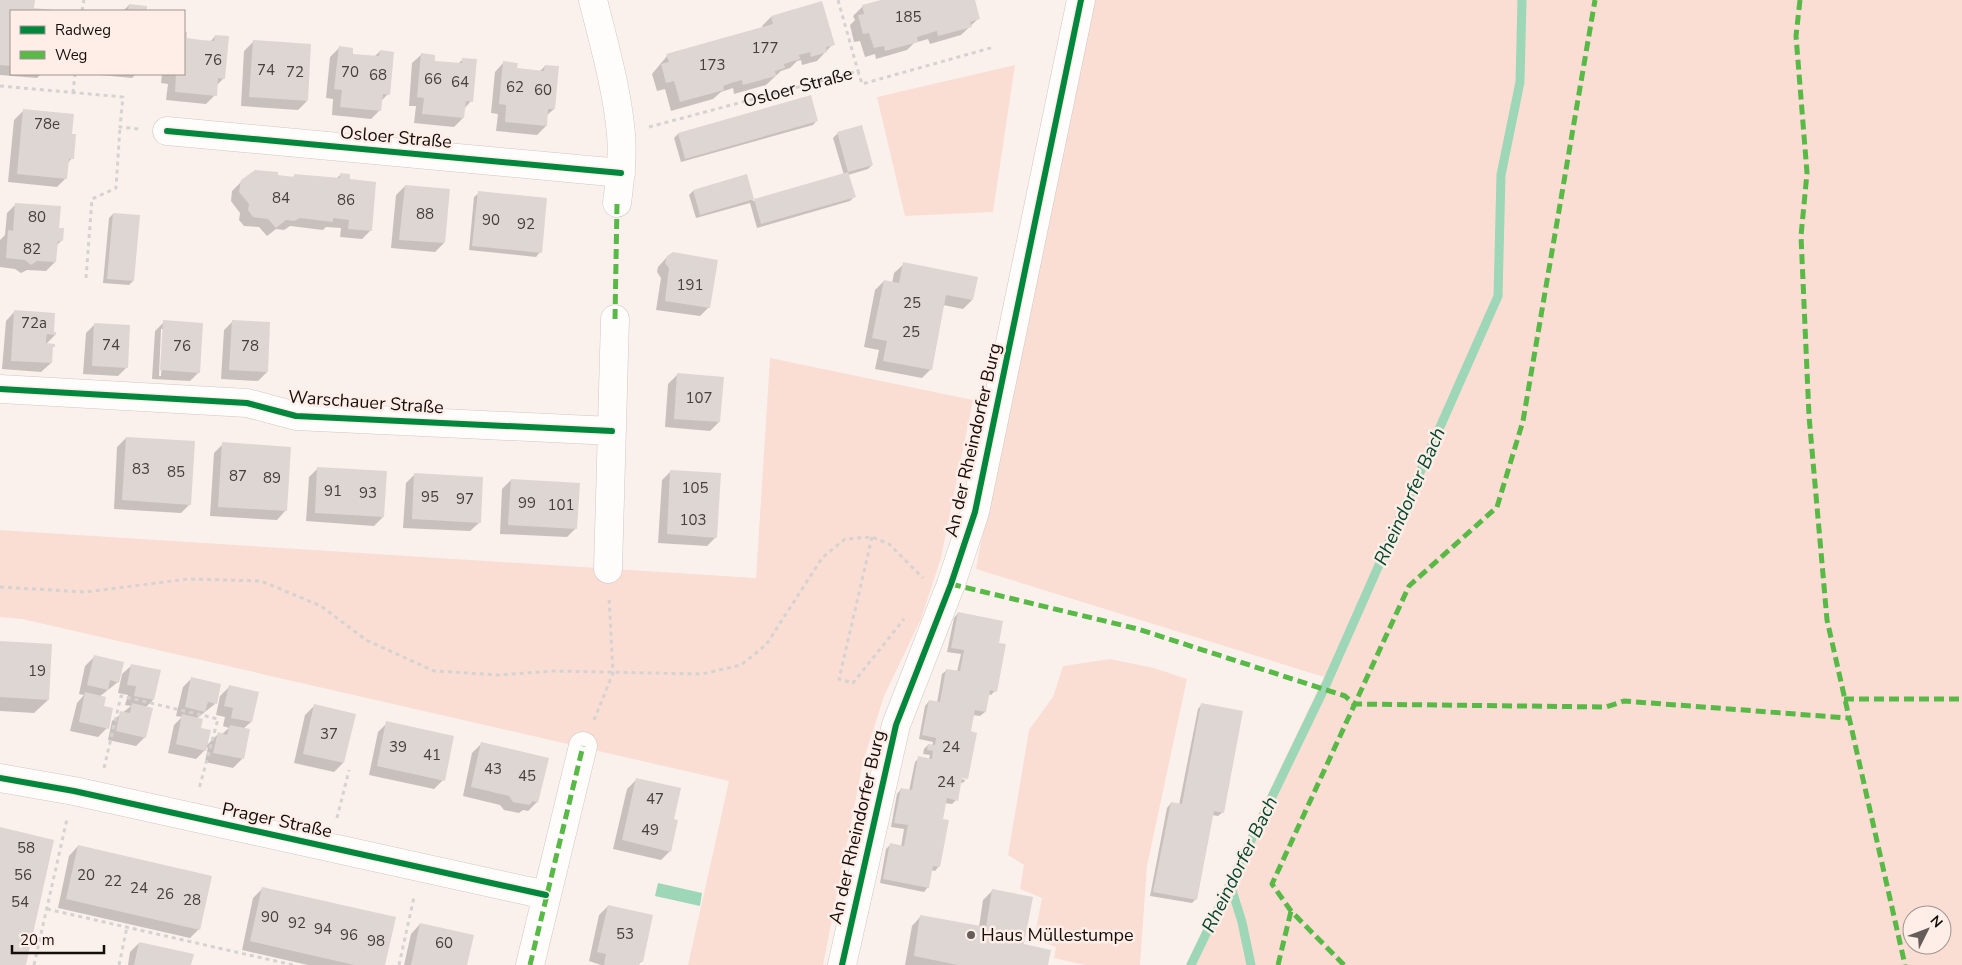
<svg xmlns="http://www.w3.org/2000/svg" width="1962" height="965" font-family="'Nunito Sans',sans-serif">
  <rect width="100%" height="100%" fill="#faf1ed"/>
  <path fill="#faded4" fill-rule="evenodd" d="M1083,0H1962V965H1186L1324,677L976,569ZM1912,915H1942V945H1912Z
    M1015,65L993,212L905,216L877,97Z
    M770,358L973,400L941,558L921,619L884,696L863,762L823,965H688L729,781L22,619L0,617V530L756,578Z
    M1110,659L1154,668L1187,679L1147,866L1140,965H1085L1054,958L1056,947L1034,939L1042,898L1020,889L1024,865L1008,855L1029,730L1053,697L1063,666Z"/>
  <path fill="#9ed6b8" d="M658,883L702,893L700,906L655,896Z"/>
  <path fill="#0003" fill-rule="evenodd" d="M0,0H34L33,9L51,11H11V74H41L37,78L0,75Z
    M886,0H973L979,18L961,35L930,44L928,39L914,43L907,50L876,59L875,54L865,57L860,41L854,42L850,25L855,20L853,16L862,7Z
    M129,5L146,7V11H123Z
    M771,17L833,44L817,61L802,65L801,60L797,61L790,68L781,71L766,85L734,94L733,88L721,92L713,99L671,111L665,89L657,91L652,74L667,56L763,28L762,26Z
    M184,33H186V39L210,42L215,36L224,78L216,86L215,95L206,104L166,100L168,84L161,83L162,74H184Z
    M253,42L307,101L298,110L241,106L244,51Z
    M339,48L351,55L374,57L380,51L388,94L381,101L380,110L371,119L332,115L333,99L326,98L330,57Z
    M422,54L433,62L458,64L463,59L471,101L464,109L463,118L454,127L414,123L416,106H409L412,63Z
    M504,62L516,69L539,72L545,66L554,109L546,116V126L537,135L496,131L498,114L491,113L495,72Z
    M90,74H136L132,78Z
    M810,97L817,120L813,125L681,162L674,138L678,134Z
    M23,111L71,135L72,158L68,163L66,178L57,187L8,182L14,120Z
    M861,127L872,165L868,169L848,175L854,197L850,201L757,228L750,203L696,218L689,195L693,191L746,176L753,201L844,175L833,138L837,134Z
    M340,175L349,180L371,230L362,239L340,237L341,228L326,227L323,230L290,226L284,230L276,229L267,236L259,227L244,226L239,220L240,213L231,201L232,191L242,181L276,176L292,178L294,176L336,179Z
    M405,186L444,243L435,252L391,248L396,195Z
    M479,193L540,252L536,257L469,250L474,197Z
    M16,204L58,229L62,240L56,246L55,262L46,271L27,270L21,273L15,269L0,267V240L5,235L7,213Z
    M113,214L133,281L129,285L103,283L109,218Z
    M667,257L709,307L700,316L656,310L661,278L657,272L658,267Z
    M904,264L972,300L963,309L943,305L931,369L922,378L875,369L879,350L864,347L875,290L884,281L892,283L894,273Z
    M15,311L55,335L45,345L54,346L51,349V363L41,372L2,369L6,321Z
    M233,321L267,372L258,381L221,379L224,330Z
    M164,322L199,372L190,381L152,379L155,331ZM161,329H164L161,376H159Z
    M95,324L127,367L118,376L83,374L86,333Z
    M677,375L719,422L710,431L665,427L668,384Z
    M126,438L190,504L181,513L114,509L117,447Z
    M223,444L286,510L277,520L210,516L214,453Z
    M318,468L383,517L374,526L306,521L309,477Z
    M671,471L716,537L707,546L658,543L662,480Z
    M415,474L480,522L470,531L403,528L406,483Z
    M511,480L576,528L567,537L500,534L502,489Z
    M958,613L997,644L995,691L991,695L988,694L985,712L980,716L973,715L970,732L967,778L963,783L960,782L956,800L952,804L944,803L939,866L935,871L931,870L928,887L924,892L880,883L886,849L890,845L901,847L904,829L891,827L897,794L901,789L909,791L915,762L919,758L929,759L930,755L923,754L924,749L928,745L932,746L933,742L919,739L925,706L929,701L937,703L942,674L947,670L957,672L961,654L947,652L954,618ZM966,777V780L956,778Z
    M0,642L48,700L34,713L0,711Z
    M94,657L118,682L99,697L107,728L98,737L70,731L77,703L84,695L79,694L85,666Z
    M132,665L153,700L146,707L145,737L136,746L108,740L112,721L131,706L125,705L128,695L118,693L122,674Z
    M192,678L215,704L196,719L206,746L218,734H222L229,728L223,726L225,717L216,715L220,696L229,687L251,722L243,729L248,730L242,759L233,768L205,762L208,747L196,759L168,753L174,725L182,717L176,716L183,687Z
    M1202,704L1223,812L1218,816L1212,815L1196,899L1192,903L1150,896L1167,808L1171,803L1179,805L1198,709Z
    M314,706L343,763L334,772L294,763L305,715Z
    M387,723L443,780L434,789L369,775L378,732Z
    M481,744L537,802L528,811L523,810L519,813L504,810L500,805L463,796L472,753Z
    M636,780L672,820L670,851L661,860L613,849L627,789Z
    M78,846L199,929L190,938L58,908L69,856Z
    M262,889L383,965H308L242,950L253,898Z
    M992,891L1022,945L1047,965H905L912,926L921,916L979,927L983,900Z
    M608,906L642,961L638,965H601L589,961L599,915Z
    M420,924L466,965H404L411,934Z
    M139,943L190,965H128L130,952Z"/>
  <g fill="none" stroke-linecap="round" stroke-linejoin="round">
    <path stroke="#9ed6b8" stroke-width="9" d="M1230,884L1242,922L1251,965
      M1191,965L1325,687L1498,296L1501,175L1520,82L1522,0"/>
  </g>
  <path fill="#ded6d3" d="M0,0H35L34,8L54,10L11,11V66L0,65Z
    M881,0H975L980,19L970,22L972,27L938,36L937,31L917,37L918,42L885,51L884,46L874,48L869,33L863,34L858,15L864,14L862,5Z
    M822,1L835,45L826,47L827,52L811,57L810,52L799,55L800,59L784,64L785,68L775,71L776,76L743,85L742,80L731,83L723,86L724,90L680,102L674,81L666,83L661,64L669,62L666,54L773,24L771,16Z
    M129,4L147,6V11H128Z
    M184,32H187V38L201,40L214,41L215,35L229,36L225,79L218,78L217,96L175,92L176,74H184Z
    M253,40L311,44L308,101L249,97Z
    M339,46L353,48V54L379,56L380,50L394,52L390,95L383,94L381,111L340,107L342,90L334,89Z
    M421,53L435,55V61L462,63V58L477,59L473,102L466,101L464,118L422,114L424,98L417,97Z
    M503,61L518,63L517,68L544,71L545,65L559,66L555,109H548L547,126L505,122L506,105L499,104Z
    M811,95L818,121L685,159L678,133Z
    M23,109L74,114L72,134H76L74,159H69L67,179L17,174Z
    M862,125L873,165L848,172L837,132Z
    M255,170L278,172V175L294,177V174L340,178V173L350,174V179L376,182L372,231L348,229L349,220L333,218V222L300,218L294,221L286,220L276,228L268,219L253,217L248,210L249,204L239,192L241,180Z
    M848,172L856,197L761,224L754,199Z
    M747,174L754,199L700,215L693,190Z
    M405,185L450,189L445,243L399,240Z
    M478,191L547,198L542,253L472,246Z
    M15,203L61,206L59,228H64L63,241H58L56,262L37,261L31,265L25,260L6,258L8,230L13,231Z
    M113,213L140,215L134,281L107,279Z
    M673,252L718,260L710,308L665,301L669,268L665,263L667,256Z
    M903,262L978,277L973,300L946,295L932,370L883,361L887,341L872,338L884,280L899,283Z
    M14,310L55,313L54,332H56V335L47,334L46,339V343L55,344V347H53L52,363L11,361Z
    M163,320L203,323L200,373L160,370Z
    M232,320L270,322L268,372L229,370Z
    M94,323L130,325L128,368L92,366Z
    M677,373L724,377L720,422L674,419Z
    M126,437L195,441L191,505L122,500Z
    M222,442L291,447L287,511L218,507Z
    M317,467L387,471L384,517L315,513Z
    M670,470L721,473L717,538L667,534Z
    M414,473L483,477L481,523L412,519Z
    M511,479L580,483L577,529L508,525Z
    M958,612L1003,621L999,643L1006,644L997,692L990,690L986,712L975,710L971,731L977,733L968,779L962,778L958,801L947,798L943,819L949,820L940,867L933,866L929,888L883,879L890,843L904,846L908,825L894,823L901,788L912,790L918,756L932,759L933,751L927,750L928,744L935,745L936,738L922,735L929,700L940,702L946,669L960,671L964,650L951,648Z
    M0,641L52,644L49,700L0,697Z
    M94,655L124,662L119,683L110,680L108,690L87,685Z
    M131,664L161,670L154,700L134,696L136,686L127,685Z
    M191,677L221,684L217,704L208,702L205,712L185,707Z
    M229,685L259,692L252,722L231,718L233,708L224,706Z
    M85,692L106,697L104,706L113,708L109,729L79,722Z
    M132,703L153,708L146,738L116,731L120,711L130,713Z
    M1201,703L1243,711L1224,813L1214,811L1197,900L1153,892L1171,802L1182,804Z
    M314,704L356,714L344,763L303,754Z
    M182,714L203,719L201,728L211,730L206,751L176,744Z
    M386,721L454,736L445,781L377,766Z
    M230,725L250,729L244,759L213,753L218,732L227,735Z
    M481,742L549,758L538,803L533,801L529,805L513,802L509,796L471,787Z
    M636,778L681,788L674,819L678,820L671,852L622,840Z
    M0,827L54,840L26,965H0Z
    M78,845L212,876L200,930L66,899Z
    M262,887L396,917L385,965H354L250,941Z
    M992,889L1033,897L1024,944L1051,950L1048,965H958L914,956L920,915L986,927Z
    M608,905L653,915L643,962L640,961L639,965H604L606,954L597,952Z
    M420,923L474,935L467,965H411Z
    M139,942L194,954L191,965H134Z"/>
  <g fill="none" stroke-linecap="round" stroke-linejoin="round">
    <defs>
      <path id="street" d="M593,0C604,44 617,89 621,134C623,157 620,180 617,203
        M167,131L621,173
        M0,389L247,403L296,416L612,431
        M608,569L615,319
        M0,778L74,791L546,895
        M530,965L583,746
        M842,965L896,725L951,584L975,512L1081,0"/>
    </defs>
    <use href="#street" stroke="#cfc7c4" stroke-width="29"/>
    <g stroke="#d5d3d2" stroke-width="3" stroke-dasharray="4 4" stroke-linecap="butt">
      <path d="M838,0L858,71"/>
      <path d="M82,11L84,0"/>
      <path d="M0,86L123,97L120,127L139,129"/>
      <path d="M73,93L75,74"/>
      <path id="s1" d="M649,127L858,71L862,84L994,47"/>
      <path d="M86,278L92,199L116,188L120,127"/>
      <path d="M872,537L839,679L853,683L904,619"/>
      <path d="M0,587L85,592L188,579L261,581L321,606L366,640L434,671L498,675L553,671L702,674L741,665L766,645L822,558L845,539L872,537L889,544L923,578"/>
      <path d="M594,720L613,673L609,597"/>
      <path d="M104,768L121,696L134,699L218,719L199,789"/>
      <path d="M337,818L349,770"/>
      <path d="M47,909L293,965"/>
      <path d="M34,965L67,819"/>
      <path d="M119,965L127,927"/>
      <path d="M399,965L414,897"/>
    </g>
    <use href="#street" stroke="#fefdfc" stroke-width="28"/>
    <path stroke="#58b947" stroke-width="5" stroke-dasharray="10 5" stroke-linecap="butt" d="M1800,0L1796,36L1807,173L1801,236L1809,416L1827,620L1905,965
      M615,319L617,203
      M951,584L1138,629L1345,696L1354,704L1606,707L1624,701L1848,718
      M1844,699H1962
      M530,965L583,746
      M1278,965L1291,911
      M1344,965L1291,911L1272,884L1409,586L1497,507L1523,421L1595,0"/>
    <defs>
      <path id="cycleway" d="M167,131L621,173
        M0,389L247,403L296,416L612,431
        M0,778L74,791L546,895
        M842,965L896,725L951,584L975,512L1081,0"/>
    </defs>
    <use href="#cycleway" stroke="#ffeee8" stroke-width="9"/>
    <use href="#cycleway" stroke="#00873e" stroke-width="6"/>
  </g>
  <circle fill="#645d5a" stroke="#ffeee8" stroke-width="2" cx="971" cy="935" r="5"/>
  <g text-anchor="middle" stroke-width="5" stroke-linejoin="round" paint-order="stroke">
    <g font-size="15" fill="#46403d">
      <text x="908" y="22">185</text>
      <text x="765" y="53">177</text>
      <text x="213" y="65">76</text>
      <text x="712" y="70">173</text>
      <text x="266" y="75">74</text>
      <text x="295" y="77">72</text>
      <text x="350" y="77">70</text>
      <text x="378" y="80">68</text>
      <text x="433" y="84">66</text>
      <text x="460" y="87">64</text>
      <text x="515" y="92">62</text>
      <text x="543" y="95">60</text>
      <text x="47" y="129">78e</text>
      <text x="281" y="203">84</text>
      <text x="346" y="205">86</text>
      <text x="425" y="219">88</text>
      <text x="37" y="222">80</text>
      <text x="491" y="225">90</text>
      <text x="526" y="229">92</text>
      <text x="32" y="254">82</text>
      <text x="690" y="290">191</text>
      <text x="912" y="308">25</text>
      <text x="34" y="328">72a</text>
      <text x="911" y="337">25</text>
      <text x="111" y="350">74</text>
      <text x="182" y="351">76</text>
      <text x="250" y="351">78</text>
      <text x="699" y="403">107</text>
      <text x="141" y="474">83</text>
      <text x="176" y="477">85</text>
      <text x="238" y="481">87</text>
      <text x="272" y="483">89</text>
      <text x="695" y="493">105</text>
      <text x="333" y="496">91</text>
      <text x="368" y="498">93</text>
      <text x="430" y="502">95</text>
      <text x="465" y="504">97</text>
      <text x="527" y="508">99</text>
      <text x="561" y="510">101</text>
      <text x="693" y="525">103</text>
      <text x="37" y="676">19</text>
      <text x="329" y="739">37</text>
      <text x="398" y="752">39</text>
      <text x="951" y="752">24</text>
      <text x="432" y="760">41</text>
      <text x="493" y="774">43</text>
      <text x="527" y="781">45</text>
      <text x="946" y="787">24</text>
      <text x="655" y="804">47</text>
      <text x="650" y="835">49</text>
      <text x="26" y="853">58</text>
      <text x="23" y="880">56</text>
      <text x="86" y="880">20</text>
      <text x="113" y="886">22</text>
      <text x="139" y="893">24</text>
      <text x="165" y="899">26</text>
      <text x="192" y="905">28</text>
      <text x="20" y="907">54</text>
      <text x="270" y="922">90</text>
      <text x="297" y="928">92</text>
      <text x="323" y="934">94</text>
      <text x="625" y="939">53</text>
      <text x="349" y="940">96</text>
      <text x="376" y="946">98</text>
      <text x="444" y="948">60</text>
    </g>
    <g font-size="18" fill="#140e0b" stroke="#ffeee8">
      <text dy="6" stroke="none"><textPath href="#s1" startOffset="154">Osloer Straße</textPath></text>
      <text transform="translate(396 137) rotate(5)" y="6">Osloer Straße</text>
      <text transform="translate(366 402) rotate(4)" y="6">Warschauer Straße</text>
      <text transform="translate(973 440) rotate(-77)" y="6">An der Rheindorfer Burg</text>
      <text transform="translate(277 820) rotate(12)" y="6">Prager Straße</text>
      <text transform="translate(857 827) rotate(-77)" y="6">An der Rheindorfer Burg</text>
    </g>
    <g font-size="18" fill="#140e0b" stroke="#ffeee8" text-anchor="start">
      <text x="981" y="941">Haus Müllestumpe</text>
    </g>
    <g font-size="19" font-style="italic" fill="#00472d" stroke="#ffeee8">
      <text transform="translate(1409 496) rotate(-66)" y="7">Rheindorfer Bach</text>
      <text transform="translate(1239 864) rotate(-64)" y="7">Rheindorfer Bach</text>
    </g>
  </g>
  <rect x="10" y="10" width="175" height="65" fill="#ffeee8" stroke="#a19490"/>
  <rect x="20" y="26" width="25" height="8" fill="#00873e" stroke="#a19490"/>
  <text x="55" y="35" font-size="15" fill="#140e0b">Radweg</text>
  <rect x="20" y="51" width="25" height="8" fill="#58b947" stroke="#a19490"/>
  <text x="55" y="60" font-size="15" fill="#140e0b">Weg</text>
  <g transform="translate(1927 930) rotate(48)"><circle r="24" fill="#ffeee8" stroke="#a19490"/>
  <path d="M0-4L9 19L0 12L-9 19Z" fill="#645d5a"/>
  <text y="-8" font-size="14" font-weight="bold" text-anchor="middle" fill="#140e0b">N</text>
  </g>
  <path d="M12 945v8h92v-8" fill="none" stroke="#140e0b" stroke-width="2.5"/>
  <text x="20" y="945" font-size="15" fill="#140e0b" stroke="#ffeee8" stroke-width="4" paint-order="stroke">20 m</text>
</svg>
